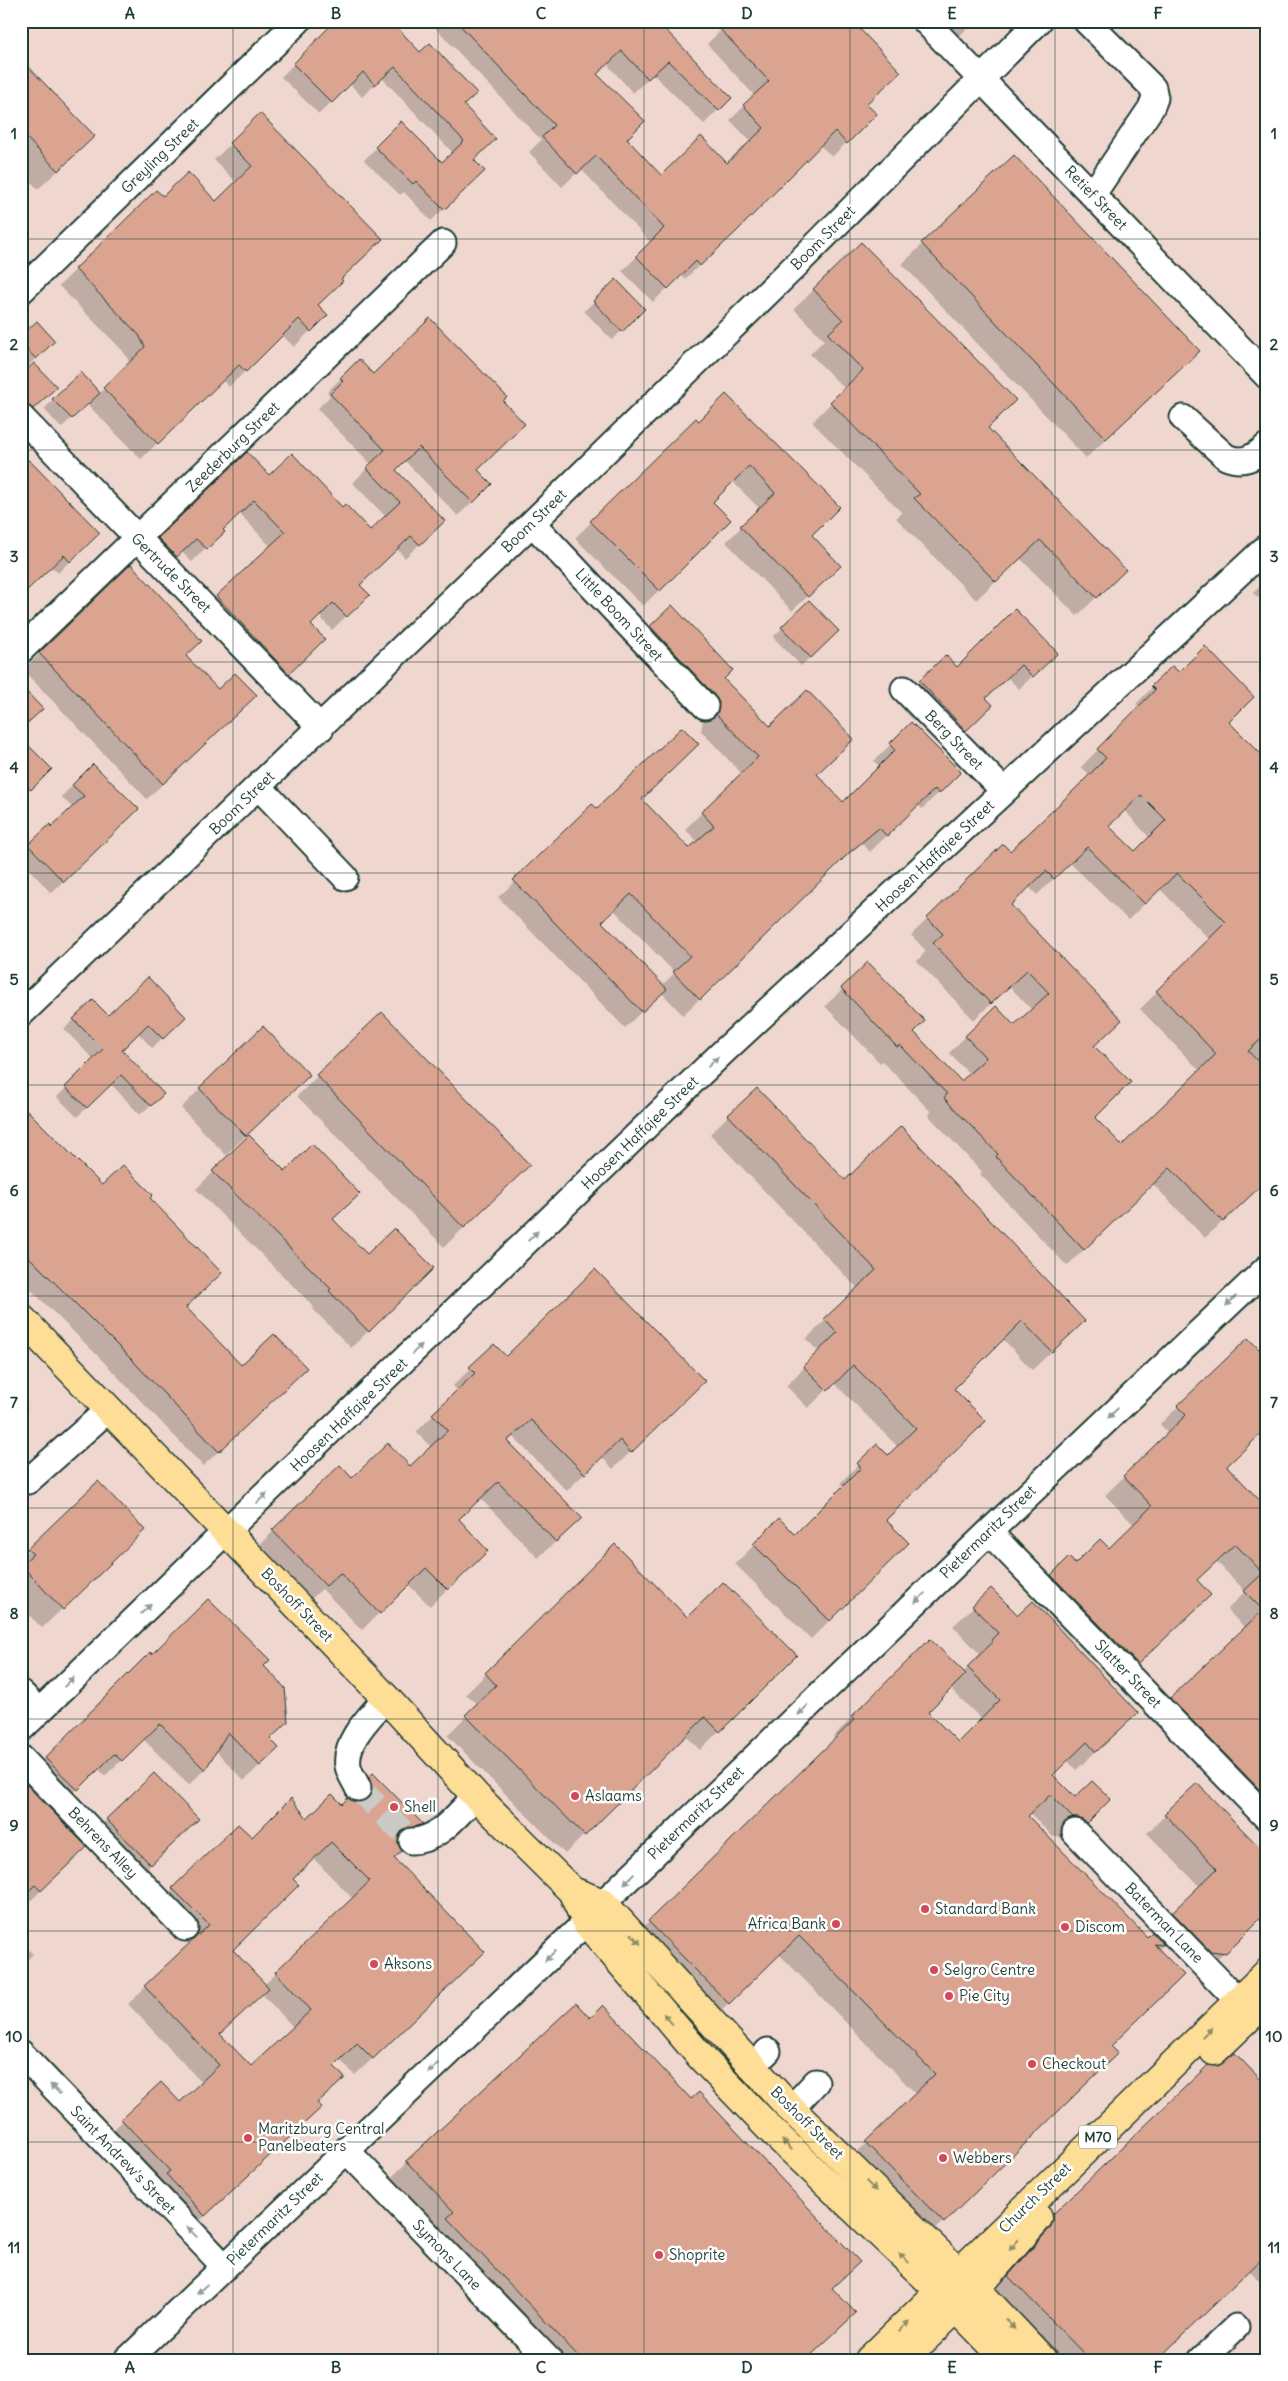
<svg xmlns="http://www.w3.org/2000/svg" width="1288" height="2381" font-family="Delius,sans-serif">
  <rect width="100%" height="100%" fill="#f8ede9"/>
  <filter id="ink" filterUnits="userSpaceOnUse"><feTurbulence type="fractalNoise" baseFrequency=".02" numOctaves="2"/><feDisplacementMap in="SourceGraphic" scale="10" xChannelSelector="R" yChannelSelector="G"/><feConvolveMatrix kernelMatrix="1 2 1 2 8 2 1 2 1" color-interpolation-filters="sRGB"/></filter>
  <g filter="url(#ink)">
    <path fill="#efd7cf" d="M21,21H1267V2360H21Z"/>
    <path fill="#0003" fill-rule="evenodd" d="M336,21L462,105L473,160L483,171L431,221L404,192L400,195L364,160L401,123L442,164L453,153L382,78L362,97L350,84L319,114L281,77Z
      M429,21H639L730,98L704,124L653,74L633,93L607,64L596,75L625,139L661,177L727,164L751,142L730,120L755,96L707,44L728,23L726,21H851L865,104L875,114L832,157L820,145L721,245L685,279L681,275L653,302L622,271L651,243L581,169L562,187L529,152L541,140Z
      M936,21H975L954,41Z
      M21,61L74,156L38,189L21,172Z
      M260,115L340,279L317,306L326,315L294,347L282,335L229,387L222,380L141,459L87,404L61,428L44,409L53,400L99,394L130,363L123,351L59,286L156,191L163,198L216,203L237,183L214,160Z
      M1014,157L1179,371L1086,458L902,264Z
      M21,180L25,185L21,188Z
      M861,244L986,428L1105,589L1077,616L1020,558L976,600L896,518L902,513L812,422L845,389L810,354L824,340L794,309Z
      M616,281L634,319L612,340L584,311Z
      M21,337L53,341L26,368L21,363Z
      M373,375L501,401L477,470L490,484L458,516L404,460L394,470L429,535L405,558L397,549L358,585L368,595L332,630L319,616L309,625L323,639L274,687L203,611L271,547L239,513L192,562L182,552L162,570L145,552L159,538L269,476L342,508L370,532L386,517L353,483L371,464L317,409L330,396L327,392L341,378Z
      M21,377L46,397L23,418L21,417Z
      M726,396L824,581L792,611L726,542L760,509L732,481L711,502L729,520L643,606L575,538L696,419L699,423Z
      M21,463L98,533L58,573L51,566L21,595Z
      M131,566L185,656L239,711L147,799L23,670Z
      M1267,579V606L1253,593Z
      M809,602L837,631L801,666L773,637Z
      M672,606L722,679L843,803L880,767L874,761L911,724L960,772L922,809L918,805L870,852L862,843L832,869L683,1015L661,992L625,1028L498,897L597,810L640,799L689,850L698,842L685,829L742,774L701,731L703,720L699,712L634,643ZM614,910L675,973L662,985L601,922Z
      M1056,653L1019,689L1007,677L985,699L978,719L952,743L906,695L946,657L957,669Z
      M1267,662V678L1258,670Z
      M1172,667L1267,763V1180L1205,1238L1153,1184L1067,1266L980,1174L982,1172L928,1115L931,1112L882,1061L880,1063L825,1006L868,964L912,1032L961,1083L970,1075L949,1053L966,1036L1014,1027L1032,1010L1009,986L974,1020L917,961L926,951L911,935L1003,846L1010,853L1090,775L1081,767L1139,707L1136,704ZM1124,810L1150,838L1135,853L1108,826ZM1070,863L1128,920L1160,889L1210,940L1140,1009L1200,1071L1122,1147L1094,1118L1093,1046L1010,905L1029,887L1037,895Z
      M21,737L50,769L21,798Z
      M93,765L137,809L51,893L21,860V853L73,808L61,797Z
      M93,1002L108,1017H184L152,1048L138,1033L120,1050L162,1094L140,1115L111,1084L77,1117L57,1097L94,1060L64,1029Z
      M382,1014L509,1184L444,1247L297,1096Z
      M200,1089L289,1094L226,1155L181,1108Z
      M21,1106L102,1187L148,1199L185,1307L241,1366L290,1384L203,1466L98,1356L21,1280Z
      M729,1115L845,1182L1064,1340L1032,1370L1003,1339L952,1389L884,1520L907,1543L811,1639L735,1564L779,1520L795,1535L844,1487L840,1483L877,1446L888,1457L898,1447L834,1383L808,1408L786,1386L819,1352L806,1339L858,1289L710,1134Z
      M249,1137L367,1255L432,1268L351,1348L313,1309L314,1307L196,1189Z
      M1248,1340L1225,1466L1267,1509V1839L1259,1826L1153,1717L1245,1628L1227,1610L1245,1591L1216,1561L1195,1581L1057,1580L1055,1581L1136,1665L1119,1681L1033,1594L1069,1559L1075,1565L1109,1549L1134,1525L1105,1495L1168,1434L1160,1424Z
      M494,1345L506,1358L686,1398L613,1469L601,1456L567,1491L513,1437L507,1442L563,1535L538,1558L480,1498L458,1519L486,1551L430,1606L408,1584L362,1630L322,1589L308,1602L256,1548L340,1467L351,1480L410,1467L431,1447L416,1432L458,1391L453,1386Z
      M21,1400L28,1408L21,1414Z
      M98,1483L124,1550L42,1628L21,1607V1557Z
      M615,1546L687,1618L795,1655L700,1750L685,1735L565,1854L447,1735L478,1705L466,1694Z
      M991,1590L1117,1732L1076,1770L1067,1760L1052,1775L1075,1799H1109L1066,1842L1060,1837H1053L1030,1813L1027,1817L1147,1938L1152,1934L1163,1945L1158,1950L1097,2072L924,2241L847,2162L916,2094L779,1954L709,2022L629,1941L835,1739L833,1737L930,1640L963,1673L979,1653L953,1626ZM950,1688L982,1720L958,1744L926,1712Z
      M152,1656L262,1666L268,1739L261,1764L244,1781L216,1751L204,1770L189,1785L143,1739L105,1776L98,1768L61,1805L30,1774L119,1684Z
      M154,1774L197,1819L136,1879L92,1834Z
      M373,1775L421,1824L404,1841L397,1843L392,1858L466,1970L355,2075L339,2059L333,2066L326,2095L316,2104L320,2108L187,2233L105,2138L161,2084L180,2103L202,2083L128,2004L192,1943L156,1907L173,1889L252,1839L354,1802L352,1796ZM313,1858L353,1899L264,1985L231,1950L291,1879ZM262,1994L294,2028L251,2068L219,2034Z
      M21,1781L68,1865L23,1908L21,1906Z
      M1197,1784L1267,1910L1206,1970L1155,1931L1200,1887L1147,1833Z
      M21,1942L33,1954L21,1966Z
      M1267,2087V2288L1249,2270L1156,2360H1051L990,2296L1030,2249L1034,2242V2235L1054,2215Z
      M407,2162L831,2289L805,2360H543L388,2181Z"/>
    <path fill="#dba491" stroke="#1f3d34" fill-rule="evenodd" d="M335,21H391L420,52L430,43L477,93L464,105L496,139L474,160L485,171L444,210L416,181L413,184L375,147L401,121L442,162L464,141L395,67L375,85L363,72L332,103L293,64Z
      M456,21H641L649,30L658,22L732,98L719,111L668,61L648,79L622,51L597,74L645,121L627,139L661,175L701,136L727,163L764,128L743,105L769,81L720,29L728,21H852L901,72L866,104L877,114L847,144L835,131L737,231L700,266L696,261L668,289L636,256L664,228L596,156L577,174L542,137L554,125Z
      M21,59L95,136L58,171L21,132Z
      M260,113L383,239L341,279L343,281L318,305L328,315L311,332L299,319L246,372L239,365L158,444L103,388L145,347L139,335L75,269L156,190L163,196L188,172L216,201L252,166L229,143Z
      M1014,155L1200,351L1106,439L921,243Z
      M861,242L1016,400L988,428L1126,570L1097,598L1040,540L996,582L914,498L920,494L830,402L863,370L828,334L843,320L813,289Z
      M616,279L645,309L622,332L593,301Z
      M430,318L507,397L503,401L525,424L478,470L492,484L473,503L419,447L396,470L445,521L420,545L411,536L360,585L370,595L347,617L333,603L311,625L325,639L289,674L216,596L285,532L254,500L223,530L225,532L207,549L196,539L177,557L158,538L247,452L269,475L292,453L342,507L345,504L370,530L400,502L366,468L385,450L330,394L343,381L340,378L359,359L373,374Z
      M37,321L55,341L36,359L21,343V336Z
      M34,363L57,387L33,409L21,402V375Z
      M81,372L100,393L72,419L52,399Z
      M726,394L840,507L812,535L841,566L808,597L740,526L775,493L749,466L713,502L731,520L660,591L590,521L696,418L699,421Z
      M29,460L100,533L70,562L64,555L21,596V467Z
      M131,564L202,641L186,656L218,689L235,673L257,695L163,784L39,653Z
      M809,600L839,631L811,658L781,627Z
      M672,605L733,670L724,679L770,726L807,690L854,739L817,774L843,802L895,750L889,744L911,722L961,772L939,794L935,789L887,836L879,828L850,852L700,1000L673,972L690,956L631,894L602,922L667,989L642,1012L513,880L592,804L597,808L682,727L699,744L642,799L689,848L714,826L701,812L758,757L716,714L719,703L715,696L650,626Z
      M1015,609L1058,653L1033,677L1021,665L986,698L993,705L966,731L919,680L946,655L957,667Z
      M1205,646L1254,697L1229,722L1267,760V1034L1248,1051L1267,1071V1180L1223,1222L1170,1168L1084,1250L996,1157L998,1154L944,1098L947,1094L900,1045L897,1047L841,988L868,962L925,1021L914,1032L961,1081L986,1058L965,1036L996,1006L1014,1025L1049,993L1027,970L991,1004L933,943L943,934L927,918L1003,844L1010,851L1074,790L1106,758L1097,749L1155,690L1151,686L1172,666L1179,672ZM1141,795L1166,820L1135,851L1109,826ZM1087,847L1145,904L1177,873L1226,922L1156,991L1216,1054L1122,1145L1095,1118L1131,1082L1094,1046L1122,1020L1011,905L1046,871L1054,879Z
      M21,686L43,709L21,729Z
      M21,738L52,769L31,790L21,780Z
      M93,764L139,809L64,882L28,845L50,824L51,827L84,796L72,785Z
      M148,977L186,1017L163,1039L148,1024L122,1050L164,1094L151,1106L121,1075L87,1108L65,1087L103,1049L73,1019L93,1000L108,1015Z
      M382,1012L530,1165L464,1228L316,1075Z
      M263,1026L310,1075L246,1136L199,1088Z
      M757,1088L845,1180L901,1126L1085,1321L1052,1352L1022,1321L954,1389L986,1421L886,1520L909,1543L830,1621L753,1544L779,1518L795,1534L861,1468L857,1463L877,1444L888,1455L916,1428L853,1365L828,1391L803,1366L837,1333L824,1319L876,1270L728,1115Z
      M21,1104L102,1185L123,1165L153,1195L150,1198L222,1273L186,1307L241,1365L274,1334L307,1368L219,1452L134,1362L21,1249Z
      M249,1135L285,1171L312,1144L360,1194L333,1219L367,1254L394,1228L434,1268L369,1332L329,1291L331,1289L212,1171Z
      M595,1269L705,1381L631,1453L620,1440L585,1474L531,1420L507,1441L582,1518L556,1542L498,1482L459,1519L488,1551L448,1590L426,1568L380,1614L340,1573L326,1586L272,1530L340,1465L352,1478L388,1443L410,1466L448,1430L432,1414L475,1373L469,1367L494,1344L506,1356Z
      M1248,1338L1267,1357V1428L1227,1466L1267,1508V1797L1170,1698L1263,1610L1244,1591L1263,1573L1235,1544L1197,1580L1211,1595L1138,1664L1051,1575L1069,1557L1075,1564L1100,1539L1109,1548L1152,1506L1123,1476L1186,1415L1177,1406Z
      M98,1481L145,1530L63,1610L21,1565L33,1554L27,1549Z
      M615,1544L687,1617L723,1582L797,1655L720,1732L705,1717L585,1836L465,1715L496,1685L485,1673Z
      M991,1588L1018,1615L1033,1601L1138,1713L1096,1752L1087,1742L1053,1775L1075,1797L1092,1781L1111,1799L1087,1823L1079,1818H1073L1050,1795L1028,1816L1147,1937L1152,1932L1164,1945L1154,1944L1184,1975L1111,2046L1118,2053L944,2223L865,2142L935,2074L799,1936L729,2004L648,1921L854,1720L851,1717L930,1639L966,1674L928,1712L958,1742L1000,1700L967,1667L993,1642L991,1640L998,1633L972,1606Z
      M208,1599L270,1660L264,1666L285,1688L288,1722L270,1739L279,1748L260,1766L228,1732L205,1770L160,1724L122,1761L114,1754L78,1790L45,1758L119,1683L150,1652L152,1654Z
      M154,1773L199,1819L151,1865L106,1819Z
      M373,1773L423,1824L403,1830L399,1836L398,1843L402,1851L394,1858L485,1952L373,2059L357,2043L334,2066L345,2078L317,2103L322,2107L205,2216L166,2174L170,2171L121,2119L161,2082L180,2102L219,2065L144,1986L209,1925L172,1888L238,1824L252,1837L291,1798L307,1818L332,1794L342,1804L348,1798L356,1802L364,1801L369,1797L372,1790L369,1777ZM331,1842L370,1881L275,1972L311,2010L251,2066L220,2034L269,1988L233,1950L299,1885L293,1879Z
      M21,1779L87,1847L41,1891L35,1885L21,1898Z
      M1197,1783L1267,1855V1912L1226,1953L1210,1951L1172,1912L1217,1869L1164,1814Z
      M576,2003L590,2018L603,2005L691,2099L699,2092L860,2262L832,2288L856,2313L806,2360H582L447,2218L454,2212L406,2161Z
      M1235,2053L1267,2086V2254L1157,2360H1090L1008,2276L1050,2228L1053,2221V2214L1208,2065L1218,2066Z"/>
    <g fill="none" stroke-linecap="round" stroke-linejoin="round">
      <path stroke="#cdcac5" stroke-width="25" stroke-dasharray="25 12" stroke-linecap="butt" d="M358,1788L412,1841"/>
      <defs>
        <path id="minor" d="M925,21L1267,376
          M1086,21L1153,88L1155,98L1151,108L1093,194
          M21,291L298,21
          M21,417C120,521 222,624 321,728
          M1183,418L1226,457C1243,464 1254,458 1267,446
          M532,523L705,706
          M21,650L443,243
          M904,689L1004,791
          M259,787L345,877
          M21,1014L532,523L794,267L1039,21
          M28,1481L109,1409
          M989,1532L1267,1818
          M21,1693L39,1711
          M21,1729L722,1053L1267,547
          M21,1758L185,1928
          M358,1788C355,1781 349,1773 348,1766C344,1740 371,1716 386,1698
          M1075,1832L1252,2015
          M412,1841C440,1840 457,1814 476,1796
          M603,1903L989,1532L1267,1268
          M21,2053L225,2267
          M752,2067L768,2051
          M791,2109L816,2082
          M346,2150L549,2360
          M127,2360L586,1922
          M1201,2360L1236,2327"/>
        <path id="major" d="M21,1318L386,1698L476,1796L572,1891L586,1922L700,2056L771,2130L940,2291L1007,2360
          M572,1891L603,1903L791,2109L976,2289L1043,2360
          M1214,2051L1267,2000
          M869,2360L1267,1973
          M903,2360L976,2289L1038,2218"/>
      </defs>
      <use href="#minor" stroke="#1f3d34" stroke-width="29"/>
      <use href="#major" stroke="#1f3d34" stroke-width="31"/>
      <use href="#minor" stroke="#fff" stroke-width="25"/>
      <use href="#major" stroke="#fedd96" stroke-width="28"/>
    </g>
    <defs><path id="oneway-solid" d="M-6-.8H1V-3.2L6.5 0L1 3.2V.8H-6Z" transform="scale(1.25)"/></defs>
    <g fill="#8f9e9a">
      <use href="#oneway-solid" transform="translate(713 1062) rotate(-44)"/>
      <use href="#oneway-solid" transform="translate(533 1236) rotate(-44)"/>
      <use href="#oneway-solid" transform="translate(1231 1301) rotate(136)"/>
      <use href="#oneway-solid" transform="translate(417 1349) rotate(-44)"/>
      <use href="#oneway-solid" transform="translate(1113 1413) rotate(136)"/>
      <use href="#oneway-solid" transform="translate(262 1498) rotate(-44)"/>
      <use href="#oneway-solid" transform="translate(920 1598) rotate(136)"/>
      <use href="#oneway-solid" transform="translate(146 1609) rotate(-43)"/>
      <use href="#oneway-solid" transform="translate(69 1682) rotate(-44)"/>
      <use href="#oneway-solid" transform="translate(803 1710) rotate(136)"/>
      <use href="#oneway-solid" transform="translate(629 1879) rotate(136)"/>
      <use href="#oneway-solid" transform="translate(550 1956) rotate(136)"/>
      <use href="#oneway-solid" transform="translate(433 2068) rotate(136)"/>
      <use href="#oneway-solid" transform="translate(55 2089) rotate(-134)"/>
      <use href="#oneway-solid" transform="translate(192 2232) rotate(-134)"/>
      <use href="#oneway-solid" transform="translate(202 2289) rotate(137)"/>
    </g>
    <g fill="#8e8d65">
      <use href="#oneway-solid" transform="translate(636 1939) rotate(48)"/>
      <use href="#oneway-solid" transform="translate(668 2019) rotate(-131)"/>
      <use href="#oneway-solid" transform="translate(1207 2032) rotate(-45)"/>
      <use href="#oneway-solid" transform="translate(787 2145) rotate(-136)"/>
      <use href="#oneway-solid" transform="translate(871 2186) rotate(44)"/>
      <use href="#oneway-solid" transform="translate(1014 2245) rotate(130)"/>
      <use href="#oneway-solid" transform="translate(904 2258) rotate(-137)"/>
      <use href="#oneway-solid" transform="translate(1010 2324) rotate(47)"/>
      <use href="#oneway-solid" transform="translate(904 2326) rotate(-44)"/>
    </g>
  </g>
  <path fill="none" stroke="#1f3d34" stroke-width="1" stroke-opacity="0.55" d="M233,21V2360M438,21V2360M644,21V2360M850,21V2360M1055,21V2360M21,239H1267M21,450H1267M21,662H1267M21,873H1267M21,1085H1267M21,1296H1267M21,1508H1267M21,1719H1267M21,1931H1267M21,2142H1267"/>
  <g fill="#d1495b" stroke="#fff" stroke-width="2">
    <circle cx="575" cy="1796" r="5"/>
    <circle cx="394" cy="1807" r="5"/>
    <circle cx="925" cy="1909" r="5"/>
    <circle cx="836" cy="1924" r="5"/>
    <circle cx="1065" cy="1927" r="5"/>
    <circle cx="374" cy="1964" r="5"/>
    <circle cx="934" cy="1970" r="5"/>
    <circle cx="949" cy="1996" r="5"/>
    <circle cx="1032" cy="2064" r="5"/>
    <circle cx="248" cy="2138" r="5"/>
    <circle cx="943" cy="2158" r="5"/>
    <circle cx="659" cy="2255" r="5"/>
  </g>
  <g text-anchor="middle" stroke-width="5" stroke-linejoin="round" paint-order="stroke">
    <rect fill="#fff" stroke="#627771" stroke-width="1" x="1079" y="2125.5" width="38" height="23" rx="4"/>
    <g font-size="14" font-weight="bold" fill="#1f3d34">
      <text x="1098" y="2142">M70</text>
    </g>
    <g font-size="15" fill="#1f3d34" stroke="#fff">
      <text transform="translate(160 156) rotate(-44)" y="5">Greyling Street</text>
      <text transform="translate(1096 198) rotate(46)" y="5">Retief Street</text>
      <text transform="translate(823 238) rotate(-45)" y="5">Boom Street</text>
      <text transform="translate(233 447) rotate(-44)" y="5">Zeederburg Street</text>
      <text transform="translate(534 521) rotate(-44)" y="5">Boom Street</text>
      <text transform="translate(171 573) rotate(45)" y="5">Gertrude Street</text>
      <text transform="translate(619 615) rotate(47)" y="5">Little Boom Street</text>
      <text transform="translate(954 740) rotate(46)" y="5">Berg Street</text>
      <text transform="translate(242 803) rotate(-44)" y="5">Boom Street</text>
      <text transform="translate(935 856) rotate(-43)" y="5">Hoosen Haffajee Street</text>
      <text transform="translate(640 1133) rotate(-44)" y="5">Hoosen Haffajee Street</text>
      <text transform="translate(349 1415) rotate(-44)" y="5">Hoosen Haffajee Street</text>
      <text transform="translate(988 1532) rotate(-44)" y="5">Pietermaritz Street</text>
      <text transform="translate(297 1605) rotate(46)" y="5">Boshoff Street</text>
      <text transform="translate(1128 1674) rotate(46)" y="5">Slatter Street</text>
      <text transform="translate(696 1813) rotate(-44)" y="5">Pietermaritz Street</text>
      <text transform="translate(103 1843) rotate(46)" y="5">Behrens Alley</text>
      <text transform="translate(1164 1923) rotate(46)" y="5">Baterman Lane</text>
      <text transform="translate(807 2123) rotate(45)" y="5">Boshoff Street</text>
      <text transform="translate(123 2160) rotate(46)" y="5">Saint Andrew's Street</text>
      <text transform="translate(1035 2198) rotate(-44)" y="5">Church Street</text>
      <text transform="translate(275 2219) rotate(-44)" y="5">Pietermaritz Street</text>
      <text transform="translate(447 2255) rotate(46)" y="5">Symons Lane</text>
    </g>
    <g font-size="15" fill="#1f3d34" stroke="#fff" text-anchor="start">
      <text x="585" y="1801">Aslaams</text>
      <text x="404" y="1812">Shell</text>
      <text x="935" y="1914">Standard Bank</text>
      <text x="826" y="1929" text-anchor="end">Africa Bank</text>
      <text x="1075" y="1932">Discom</text>
      <text x="384" y="1969">Aksons</text>
      <text x="944" y="1975">Selgro Centre</text>
      <text x="959" y="2001">Pie City</text>
      <text x="1042" y="2069">Checkout</text>
      <text x="258" y="2134">Maritzburg Central<tspan x="258" dy="17">Panelbeaters</tspan></text>
      <text x="953" y="2163">Webbers</text>
      <text x="669" y="2260">Shoprite</text>
    </g>
  </g>
  <rect width="1288" height="2381" fill="none" stroke="#fff" stroke-width="55"/>
  <rect x="28" y="28" width="1232" height="2326" fill="none" stroke="#1f3d34" stroke-width="2"/>
  <g font-size="16" text-anchor="middle" font-weight="bold" fill="#1f3d34">
    <text x="130" y="19">A</text>
    <text x="336" y="19">B</text>
    <text x="541" y="19">C</text>
    <text x="747" y="19">D</text>
    <text x="952" y="19">E</text>
    <text x="1158" y="19">F</text>
    <text x="14" y="139">1</text>
    <text x="1274" y="139">1</text>
    <text x="14" y="350">2</text>
    <text x="1274" y="350">2</text>
    <text x="14" y="562">3</text>
    <text x="1274" y="562">3</text>
    <text x="14" y="773">4</text>
    <text x="1274" y="773">4</text>
    <text x="14" y="985">5</text>
    <text x="1274" y="985">5</text>
    <text x="14" y="1196">6</text>
    <text x="1274" y="1196">6</text>
    <text x="14" y="1408">7</text>
    <text x="1274" y="1408">7</text>
    <text x="14" y="1619">8</text>
    <text x="1274" y="1619">8</text>
    <text x="14" y="1831">9</text>
    <text x="1274" y="1831">9</text>
    <text x="14" y="2042">10</text>
    <text x="1274" y="2042">10</text>
    <text x="14" y="2253">11</text>
    <text x="1274" y="2253">11</text>
    <text x="130" y="2373">A</text>
    <text x="336" y="2373">B</text>
    <text x="541" y="2373">C</text>
    <text x="747" y="2373">D</text>
    <text x="952" y="2373">E</text>
    <text x="1158" y="2373">F</text>
  </g>
</svg>
